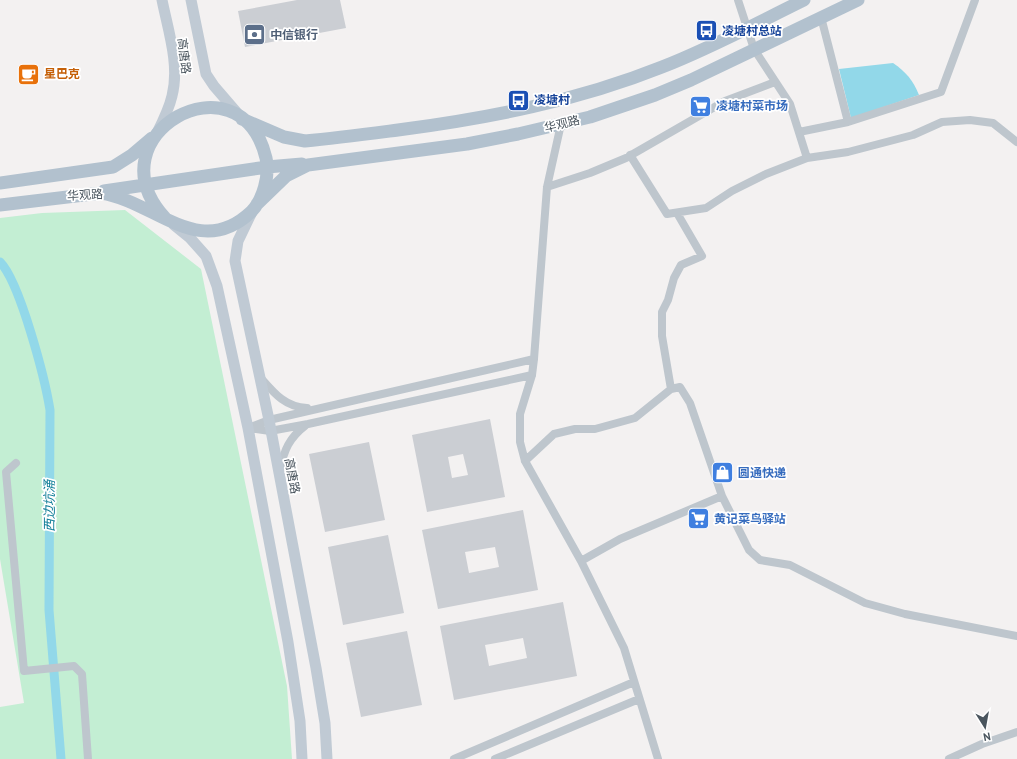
<svg xmlns="http://www.w3.org/2000/svg" width="1017" height="759" font-family="'PT Sans','Noto Sans SC',sans-serif">
  <rect width="100%" height="100%" fill="#f3f1f1"/>
  <path fill="#c3eed3" d="M125,210L201,269L287,686L292,759H0V707L24,703L0,559V218L42,213Z"/>
  <path fill="#92d8e9" d="M893,63C906,72 913,80 919,95L851,118L839,69Z"/>
  <g fill="none" stroke-linecap="round" stroke-linejoin="round">
    <path stroke="#92d8e9" stroke-width="9" d="M0,262C20,282 45,379 50,410L49,610L61,759"/>
  </g>
  <path fill="#cbced3" fill-rule="evenodd" d="M297,0H340L346,28L245,47L238,11Z
    M490,419L505,497L427,512L412,435ZM463,454L468,475L452,478L448,457Z
    M369,442L385,520L325,532L309,454Z
    M523,510L538,590L438,609L422,530ZM495,547L499,567L469,573L465,552Z
    M702,510L706,521L693,527L689,516Z
    M388,535L404,613L343,625L328,547Z
    M563,602L577,676L454,700L440,626ZM523,638L527,658L489,666L485,645Z
    M407,631L422,705L361,717L346,643Z"/>
  <g fill="none" stroke-linecap="round" stroke-linejoin="round">
    <path stroke="#bec6cd" stroke-width="8" d="M821,17L848,122
      M561,124L547,187L534,359L532,375L520,414V442L525,461L581,561L624,648L658,759
      M799,132L848,122L941,92L975,0
      M630,155L667,214L706,208L732,191L766,174L807,158L790,104L754,49L738,0
      M807,158L848,152L913,135L942,122L970,120L993,123L1017,142
      M547,187L590,173L626,158L725,101L775,82
      M677,213L702,256L681,265L674,278L668,300L662,312V336L671,389L680,387L690,403L722,496L749,550L760,560L790,565L865,603L905,614L1017,636
      M532,375L308,424L270,431L248,428L269,420L534,359
      M260,377C274,393 285,407 307,408
      M525,461L554,434L575,429H595L635,418L671,389
      M16,463L6,472L24,671L74,666L82,674L88,759
      M280,470C284,450 289,438 306,425
      M581,561L620,539L722,496
      M454,759L634,682
      M495,759L639,699
      M949,759L982,744L1017,732"/>
    <path stroke="#c0cad4" stroke-width="11" d="M191,0L206,74L214,86L239,115
      M157,133C163,121 169,109 172,96C180,65 168,30 162,0
      M252,212L238,241L235,261L269,420L316,668L325,723L327,759
      M174,225L190,238L206,256L217,286L248,428L288,642L300,721L302,759"/>
    <path stroke="#b2c1ce" stroke-width="13" d="M242,119L284,137L305,141C337,138 367,134 398,130C489,118 577,101 662,67C711,48 757,23 804,0
      M0,183L113,167L132,155L152,138
      M104,191L267,167L302,164
      M257,204L286,176L308,165L467,144L518,134L590,117L655,95L691,80L858,0
      M0,205L101,193C155,201 199,261 251,212C263,200 270,175 266,158C240,51 89,135 165,218"/>
  </g>
  <defs>
    <symbol id="bus-square" viewBox="-11 -11 22 22"><rect x="-9" y="-9" width="18" height="18" rx="4" fill="#1a4fb4" stroke="#fff"/><path d="M-5-6H5V4H4V6H2V4H-2V6H-4V4H-5ZM-3.5-4V0h7V-4ZM-3.5 1.2v1.5H-2V1.2ZM2 1.2v1.5H3.5V1.2Z" fill="#fff"/></symbol>
    <symbol id="bank-square" viewBox="-11 -11 22 22"><rect x="-9" y="-9" width="18" height="18" rx="4" fill="#5c6f8a" stroke="#fff"/><path d="M-6-4H6V4H-6ZM0-2.3a2.3 2.3 0 1 0 0 4.6a2.3 2.3 0 1 0 0-4.6Z" fill="#fff"/></symbol>
    <symbol id="cafe-square" viewBox="-11 -11 22 22"><rect x="-9" y="-9" width="18" height="18" rx="4" fill="#e8710a" stroke="#fff"/><path d="M-5.5-4.5H6V0H3Q3 3.5 0 3.5H-2.5Q-5.5 3.5-5.5 0ZM3-3.2v2h1.7v-2ZM-6 4.5H4V6H-6Z" fill="#fff"/></symbol>
    <symbol id="supermarket-square" viewBox="-11 -11 22 22"><rect x="-9" y="-9" width="18" height="18" rx="4" fill="#3f7fe0" stroke="#fff"/><path d="M-6-5.5h2.5l.6 2H6L4.5 2H-2.5L-4.4-4H-6ZM-1.5 3.2a1.3 1.3 0 1 0 .1 0ZM3 3.2a1.3 1.3 0 1 0 .1 0Z" fill="#fff"/></symbol>
    <symbol id="shop-square" viewBox="-11 -11 22 22"><rect x="-9" y="-9" width="18" height="18" rx="4" fill="#3f7fe0" stroke="#fff"/><path d="M-5-2.5h2.3a2.7 3.5 0 0 1 5.4 0H5L5.5 6h-11ZM-1.5-2.5h3a1.5 2.3 0 0 0-3 0Z" fill="#fff"/></symbol>
  </defs>
  <g fill-rule="evenodd">
    <use href="#bus-square" x="694" y="18" width="25" height="25"/>
    <use href="#bank-square" x="242" y="22" width="25" height="25"/>
    <use href="#cafe-square" x="16" y="62" width="25" height="25"/>
    <use href="#bus-square" x="506" y="88" width="25" height="25"/>
    <use href="#supermarket-square" x="688" y="94" width="25" height="25"/>
    <use href="#shop-square" x="710" y="460" width="25" height="25"/>
    <use href="#supermarket-square" x="686" y="506" width="25" height="25"/>
  </g>
  <g text-anchor="middle" stroke-width="3.5" stroke-linejoin="round" paint-order="stroke">
    <g font-size="12" font-weight="bold" fill="#164399" stroke="#fff" text-anchor="start">
      <text x="722" y="35">凌塘村总站</text>
      <text x="534" y="104">凌塘村</text>
    </g>
    <g font-size="12" font-weight="bold" fill="#4e5e75" stroke="#fff" text-anchor="start">
      <text x="270" y="39">中信银行</text>
    </g>
    <g font-size="12" fill="#4a555e" stroke="#fff">
      <text transform="translate(184 56) rotate(83)" y="4">高唐路</text>
      <text transform="translate(562 124) rotate(-14)" y="4">华观路</text>
      <text transform="translate(85 195) rotate(-3)" y="4">华观路</text>
      <text transform="translate(292 476) rotate(79)" y="4">高唐路</text>
    </g>
    <g font-size="12" font-weight="bold" fill="#c56008" stroke="#fff" text-anchor="start">
      <text x="44" y="78">星巴克</text>
    </g>
    <g font-size="12" font-weight="bold" fill="#366cbe" stroke="#fff" text-anchor="start">
      <text x="716" y="110">凌塘村菜市场</text>
      <text x="738" y="477">圆通快递</text>
      <text x="714" y="523">黄记菜鸟驿站</text>
    </g>
    <g font-size="13" font-style="italic" fill="#127f99" stroke="#fff">
      <text transform="translate(49 506) rotate(-90)" y="5">西边坑涌</text>
    </g>
  </g>
  <g transform="translate(985 727) rotate(169)" stroke="#ffffff" stroke-width="3" paint-order="stroke">
  <path d="M0-3L7 15L0 10L-7 15Z" fill="#4a555e"/>
  <text y="-6" font-size="11" font-weight="bold" text-anchor="middle" fill="#4a555e">N</text>
  </g>
</svg>
